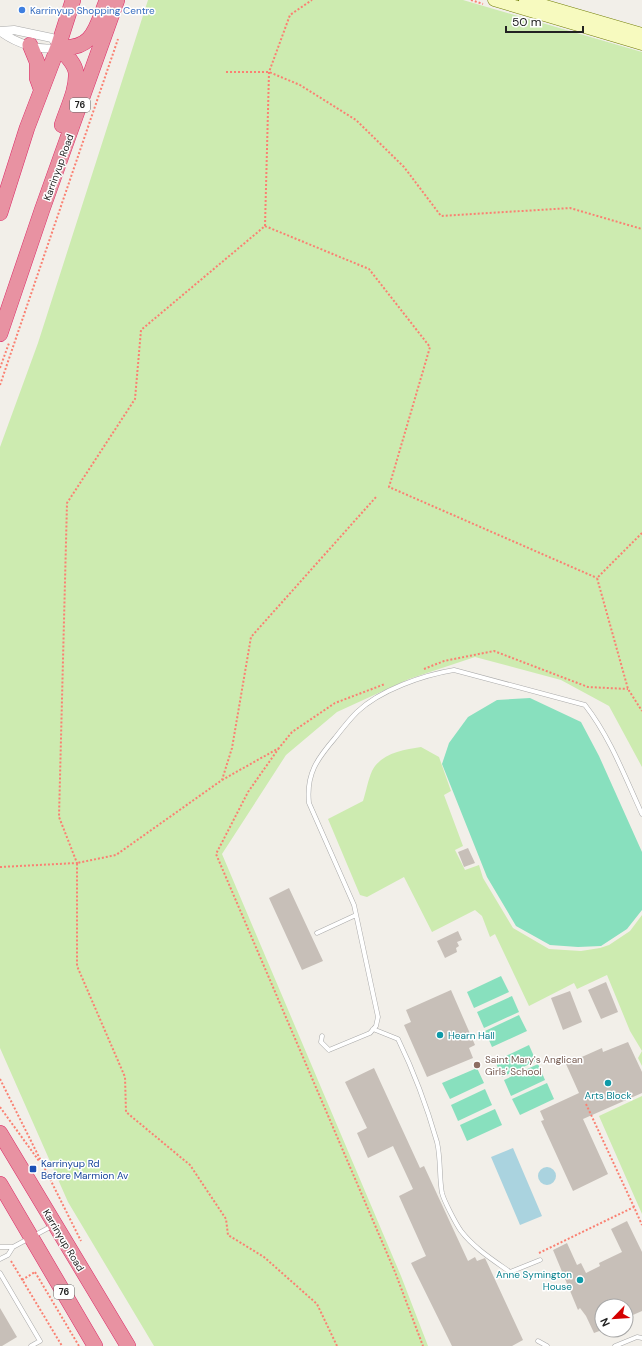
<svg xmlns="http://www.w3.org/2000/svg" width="642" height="1346" font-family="'DM Sans',sans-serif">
  <rect width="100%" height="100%" fill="#f2efe9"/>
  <path fill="#cdebb0" d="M148,0H463L642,52V767L609,706L561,680L475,657L409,679L337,712L286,755L222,854L401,1276L428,1346H154L68,1202L0,1048V447L38,343Z
    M421,747L439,757L451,791L444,795L463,846L455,850L465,870L479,865L483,878L513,928L549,949L581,951L600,948L609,945L630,931L642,915V1066L638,1058L642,1051L630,1031L607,975L577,989L574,983L529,1006L495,934L490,937L482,916L475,910L432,932L404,877L367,897L360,895L328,819L363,801C366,792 368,780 372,771C381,753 403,750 421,747Z
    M642,1096V1214L599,1116Z"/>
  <path fill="#88e0be" d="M530,698L581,722L599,756L642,852V910L627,929L601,946L578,947L550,945L516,926L487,877L442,764L449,743L468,717L497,700Z
    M501,976L509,992L474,1008L467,992Z
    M512,996L519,1012L484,1028L477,1012Z
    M519,1015L527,1031L492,1047L485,1031Z
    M529,1045L536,1061L502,1077L495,1061Z
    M538,1064L545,1080L511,1096L504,1080Z
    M477,1068L484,1083L450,1099L442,1083Z
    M547,1083L554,1099L520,1115L512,1099Z
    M485,1089L492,1105L458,1121L451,1105Z
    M495,1109L502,1125L467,1141L460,1125Z"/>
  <path fill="#aad3df" d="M513,1148L542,1216L520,1225L491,1157Z
    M538 1176a9 9 0 1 1 18 0a9 9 0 1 1-18 0Z"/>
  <path fill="#c7bfb8" d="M468,848L475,863L464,867L458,852Z
    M289,888L323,961L302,970L269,898Z
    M458,931L462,940L457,942L459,946L456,948L457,952L445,958L437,941Z
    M606,982L618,1012L601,1019L588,990Z
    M451,990L475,1045L469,1048L473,1058L427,1077L404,1025L411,1022L406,1010Z
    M570,991L582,1022L563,1030L551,998Z
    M628,1042L642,1072V1093L583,1119L608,1174L573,1191L541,1121L544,1120L540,1111L579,1093L566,1064L602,1048L603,1052Z
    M374,1068L420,1168L424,1166L468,1261L475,1257L477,1261L485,1258L523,1340L512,1346H452L411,1263L426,1256L399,1196L413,1189L393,1146L368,1158L357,1133L367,1128L345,1082Z
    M627,1221L642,1252V1311L626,1318V1306H602V1330L594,1333L586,1316L580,1308L578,1310L553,1250L567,1243L577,1265L581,1263L586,1273L600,1266L599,1263L622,1252L611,1229Z
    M0,1308L17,1337L2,1346H0Z"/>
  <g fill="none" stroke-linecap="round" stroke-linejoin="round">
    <defs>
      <path id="lane" d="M317,933L356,915
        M373,1029L398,1039C414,1072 427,1107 437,1142C441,1159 439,1177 442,1193C444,1201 456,1224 461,1231C474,1248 493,1260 510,1272L540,1260
        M322,1036L321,1042L329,1050L370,1033L376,1026L378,1017L354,905L309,803C306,774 317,759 335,738C342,729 349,720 357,712C380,690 423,675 454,670L585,705C610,737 625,777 642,814
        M0,1247H13L52,1226
        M0,1259L8,1255L13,1247
        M0,1273L40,1341L31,1346
        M538,1341L547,1346
        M615,1346L637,1337L642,1338"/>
      <path id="street" d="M0,31L14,30L52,38L58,47C40,52 16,43 1,32"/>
      <path id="secondary" d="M494,0L642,44
        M525,0L642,34"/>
      <path id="highway" d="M30,45L37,62V78L41,89
        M58,47C65,54 75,63 76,73C77,90 67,109 62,125
        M58,47C94,51 96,27 107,0
        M0,213L27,128L58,47L73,0
        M0,334L42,210L117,0
        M0,1133L128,1346
        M0,1184L95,1346"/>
    </defs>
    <use href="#lane" stroke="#a9a9a9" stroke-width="5"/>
    <use href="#street" stroke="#a9a9a9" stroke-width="9"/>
    <use href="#secondary" stroke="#707d05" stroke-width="13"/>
    <use href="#highway" stroke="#dc2a67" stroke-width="16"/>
    <path stroke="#fa8072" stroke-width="2" stroke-dasharray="2 2" stroke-linecap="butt" d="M471,0L483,4
      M226,72H269L300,85L356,120L404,167L441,216L570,208L642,229
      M265,226L369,269L430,347L389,487L597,578
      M0,368L9,343
      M0,385L118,39
      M642,533L597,578L628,689L642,711
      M424,669L444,661L494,651L588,687L628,689
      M279,748L248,792L216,854L395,1272L423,1346
      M222,780L279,748L292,732L335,703L385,684
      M0,867L77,863L59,817L67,503L135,399L141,330L265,226L269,72L290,15L312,0
      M0,1079L81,1241
      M586,1104L634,1207
      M0,1107L39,1161
      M539,1253L634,1207L642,1225
      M11,1261L62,1346
      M35,1272L79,1346
      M22,1280L35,1272
      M337,1346L317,1304L264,1257L228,1235L226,1219L190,1165L126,1112L125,1077L77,966V863L116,855L222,780L232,748L251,637L376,497"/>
    <use href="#lane" stroke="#fff" stroke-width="4"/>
    <use href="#street" stroke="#fff" stroke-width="8"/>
    <use href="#secondary" stroke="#f7fabf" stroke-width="12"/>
    <use href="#highway" stroke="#e892a2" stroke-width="15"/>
  </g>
  <circle fill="#3f7fe0" stroke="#fff" stroke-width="1.5" cx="22" cy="10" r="4"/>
  <g fill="#0f9aa8" stroke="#fff" stroke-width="1.5">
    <circle cx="440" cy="1035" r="4"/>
    <circle cx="608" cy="1083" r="4"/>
    <circle cx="580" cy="1280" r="4"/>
  </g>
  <circle fill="#8d6e63" stroke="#fff" stroke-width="1.5" cx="477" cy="1065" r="4"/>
  <rect fill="#1a4fb4" stroke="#fff" stroke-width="1.5" x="29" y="1165" width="8" height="8" rx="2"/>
  <g text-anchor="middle" stroke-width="3" stroke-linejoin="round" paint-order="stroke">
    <g fill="#fff" stroke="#646464" stroke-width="1">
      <rect x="70" y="98" width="20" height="14" rx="3"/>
      <rect x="54" y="1285" width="20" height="14" rx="3"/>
    </g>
    <g font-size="9" font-weight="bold" fill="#222">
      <text x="80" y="108">76</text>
      <text x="64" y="1295">76</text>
    </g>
    <g font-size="10" fill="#366cbe" stroke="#fff" text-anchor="start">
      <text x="30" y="14">Karrinyup Shopping Centre</text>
    </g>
    <g font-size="10" fill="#222" stroke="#fff">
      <text transform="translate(58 167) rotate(-70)" y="4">Karrinyup Road</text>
      <text transform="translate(64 1240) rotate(59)" y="4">Karrinyup Road</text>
    </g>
    <g font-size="10" fill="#0d838f" stroke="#fff" text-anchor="start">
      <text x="448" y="1039">Hearn Hall</text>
      <text x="608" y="1099" text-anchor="middle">Arts Block</text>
      <text x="572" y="1278" text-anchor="end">Anne Symington<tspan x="572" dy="12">House</tspan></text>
    </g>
    <g font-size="10" fill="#785e54" stroke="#fff" text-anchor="start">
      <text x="485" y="1063">Saint Mary's Anglican<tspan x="485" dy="12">Girls' School</tspan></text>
    </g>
    <g font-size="10" fill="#164399" stroke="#fff" text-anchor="start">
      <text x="41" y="1167">Karrinyup Rd<tspan x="41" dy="12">Before Marmion Av</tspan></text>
    </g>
  </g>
  <g transform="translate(614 1318) rotate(245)"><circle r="19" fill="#ffffff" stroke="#a7a7a7"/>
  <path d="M0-3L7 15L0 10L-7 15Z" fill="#d40000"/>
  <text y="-6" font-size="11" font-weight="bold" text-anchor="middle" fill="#222222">N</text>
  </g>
  <path d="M506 26v6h77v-6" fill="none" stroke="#222222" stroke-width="2"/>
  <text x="512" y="26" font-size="12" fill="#222222" stroke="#ffffff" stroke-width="3" paint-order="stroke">50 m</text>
</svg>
